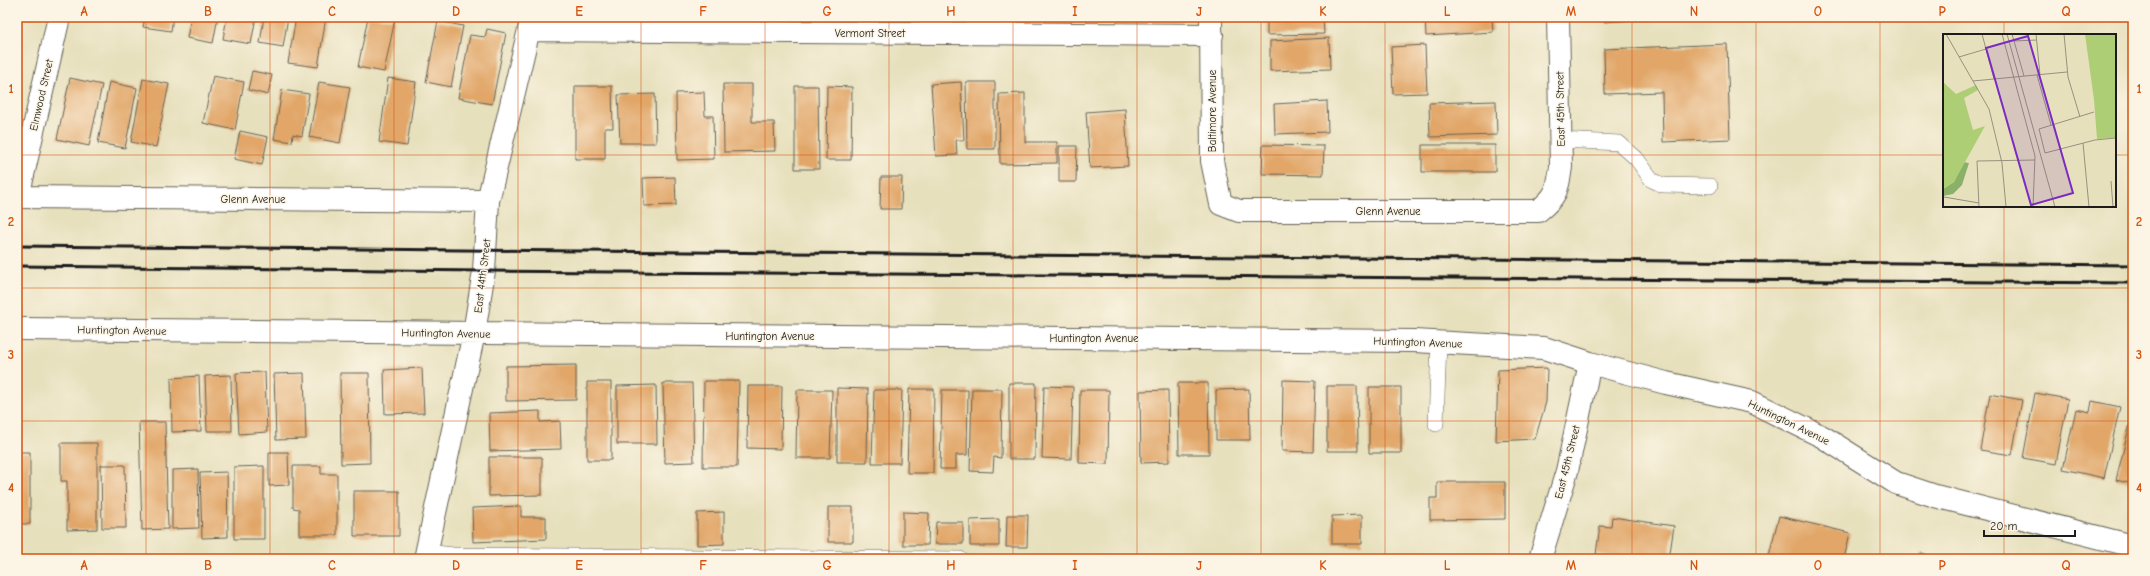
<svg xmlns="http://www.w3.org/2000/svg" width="2150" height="576" font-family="'Comic Neue',sans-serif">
  <rect width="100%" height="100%" fill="#fcf5e5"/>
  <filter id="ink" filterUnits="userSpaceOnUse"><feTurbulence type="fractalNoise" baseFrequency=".025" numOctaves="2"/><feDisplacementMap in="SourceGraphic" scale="8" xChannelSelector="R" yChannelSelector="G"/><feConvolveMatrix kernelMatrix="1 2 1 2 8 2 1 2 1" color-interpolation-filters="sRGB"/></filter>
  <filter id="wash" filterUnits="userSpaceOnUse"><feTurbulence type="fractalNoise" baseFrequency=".012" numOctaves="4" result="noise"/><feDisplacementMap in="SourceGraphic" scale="16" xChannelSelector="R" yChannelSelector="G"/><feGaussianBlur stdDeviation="0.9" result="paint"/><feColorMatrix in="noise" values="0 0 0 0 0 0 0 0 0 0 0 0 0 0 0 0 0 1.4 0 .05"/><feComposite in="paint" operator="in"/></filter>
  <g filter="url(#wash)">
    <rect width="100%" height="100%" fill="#e7e0bd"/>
    <g id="blocks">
      <path fill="#e1a668" d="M145,17H173L171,31L143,27Z
        M191,17H218L213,43L187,38Z
        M227,17H256L251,44L223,39Z
        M264,17H288L283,47L260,43Z
        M296,17H326L318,67L288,63Z
        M368,17L395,19L384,72L358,67Z
        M1267,17H1323L1324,34L1267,35Z
        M1425,17H1492L1493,32L1426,36Z
        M1604,17H1664V18L1604,22Z
        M438,21L463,26L451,87L426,82Z
        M487,29L506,33L492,104L458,98L470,35L485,37Z
        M1329,38L1330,69L1270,71V41Z
        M1727,44L1730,139L1663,142L1662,92L1605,94L1604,49Z
        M1425,45L1427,93L1393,94L1391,47Z
        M252,71L272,75L268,95L248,90Z
        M213,76L244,82L235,130L203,123Z
        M70,78L102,85L89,146L57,139Z
        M388,78L416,82L407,146L379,142Z
        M143,79L169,84L156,147L131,142Z
        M109,82L137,88L125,148L98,143Z
        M319,82L350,87L340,143L309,137Z
        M961,82L964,140H956L957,155L936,156L931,84Z
        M966,82H995V149H967Z
        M723,84H752V122H774L775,151L724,152Z
        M575,86H612L613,128H605V159H575Z
        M795,86H818L819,169H795Z
        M827,86L852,87L851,160H826Z
        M282,90L309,94L302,136L293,134L292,142L274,139Z
        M704,92L705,116H713L714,159L677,160L676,93Z
        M1025,93V142H1057V163L1000,164L999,94Z
        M655,94L656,143H620L618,95Z
        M1327,101L1328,132L1275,134L1274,104Z
        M1496,101L1497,135L1430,137L1429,103Z
        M1125,109L1128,166L1090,168L1086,112Z
        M240,131L268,137L262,165L234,159Z
        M1263,145L1324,146L1323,175L1262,174Z
        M1422,145H1495V172H1422Z
        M1059,146H1077L1076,182H1059Z
        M675,177L676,205L644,206L643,178Z
        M881,177H902L901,209H880Z
        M576,365V400L506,401V366Z
        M422,368L424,413L385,414L384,370Z
        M1547,368L1546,402L1535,439L1496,441L1498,370Z
        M265,372L267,432L239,434L236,373Z
        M304,373L306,439L276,440L274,374Z
        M340,373H369L370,463L341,464Z
        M231,375L232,431H207L205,376Z
        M199,376L201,431L172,432L171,378Z
        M1283,380L1315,381L1313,452L1282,451Z
        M704,381H739L737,467H703Z
        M587,382H611V460H587Z
        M663,383H692L694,462L665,463Z
        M1009,383H1036L1035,459H1009Z
        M1178,383H1208L1209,454H1179Z
        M656,385L657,444H617V386Z
        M748,386H782L781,449L747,448Z
        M1044,386L1073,387L1071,459L1042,458Z
        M1327,386H1357L1358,451H1327Z
        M1369,387H1401V453H1369Z
        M837,388L868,389L867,462H837Z
        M909,389H934L933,473H907Z
        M972,389H1002L1001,458L994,457L993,472L970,471Z
        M1249,389L1250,440H1216V390Z
        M797,390H832L830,458H796Z
        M874,390H902L900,463H872Z
        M942,390H968L967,455H956V469H940Z
        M1080,390H1109L1108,464L1079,463Z
        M1168,390L1169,462L1141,463L1140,391Z
        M2035,393L2068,399L2056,464L2023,458Z
        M1990,394L2022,400L2012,455L1980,450Z
        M2092,401L2120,407L2104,478L2063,469L2076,409L2090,412Z
        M540,411V422L560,421L561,449L490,451L489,413Z
        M139,422H165L168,529L142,530Z
        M2130,424L2133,425V484L2116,480Z
        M61,443H97V529L67,530V481H61Z
        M17,452H30V524H17Z
        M269,452H288L289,485L269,486Z
        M489,457H542V495L489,496Z
        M101,465H125L126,528H102Z
        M264,466V539H234V467Z
        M293,466H321V474H337V535H299V509L293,508Z
        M198,469L199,528L172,529V470Z
        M227,472L228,537L202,538L200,473Z
        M1437,482H1505V519L1430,520V498H1437Z
        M354,491H399V536H354Z
        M521,506V517H546V539L473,542L472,508Z
        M828,507H853V542H828Z
        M724,512V544L697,545V513Z
        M903,512L929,513L928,545H903Z
        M1007,515H1028L1027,547H1006Z
        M1362,515V544H1332V516Z
        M1779,516L1850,533L1844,559H1768Z
        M1612,517L1674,526L1669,559H1632L1596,554L1600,526L1611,527Z
        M999,519V546H970V520Z
        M936,522H963V544H935Z
        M1921,553L1943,559H1919Z"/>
    </g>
  </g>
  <g filter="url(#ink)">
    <use href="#blocks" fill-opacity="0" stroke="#636154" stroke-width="1"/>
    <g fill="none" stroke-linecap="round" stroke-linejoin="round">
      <defs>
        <path id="lane" d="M1560,140L1619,143L1636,158L1652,180L1663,185L1710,186
          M1436,424L1439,342
          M427,552L453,555L960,559"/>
        <path id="street" d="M1211,17L1212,161L1221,204L1239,211H1538C1556,197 1558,190 1561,167L1558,17
          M529,30L1212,35
          M17,197L488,201
          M18,197L59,17
          M17,329L1414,341L1544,348L1590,363L1666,383L1752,402L1823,437L1896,483L1935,496L2133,546
          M425,559L474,333L484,271L488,201L532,17
          M1540,559L1567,471L1590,363"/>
      </defs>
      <use href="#lane" stroke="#636154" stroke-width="16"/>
      <use href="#street" stroke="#636154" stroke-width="24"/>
      <use href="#lane" stroke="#fff" stroke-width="15"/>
      <use href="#street" stroke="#fff" stroke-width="22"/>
      <path stroke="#1c1c1c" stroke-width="3" d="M17,246L2133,265
        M17,266L484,271L2133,283"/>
    </g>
  </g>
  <path fill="none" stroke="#d4530e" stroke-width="1" stroke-opacity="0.55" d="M146,17V559M270,17V559M394,17V559M518,17V559M641,17V559M765,17V559M889,17V559M1013,17V559M1137,17V559M1261,17V559M1385,17V559M1509,17V559M1632,17V559M1756,17V559M1880,17V559M2004,17V35M17,155H1944M2115,155H2133M2004,206V559M17,288H2133M17,421H2133"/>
  <g text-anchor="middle" stroke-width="3" stroke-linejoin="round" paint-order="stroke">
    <g font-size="11" fill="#1c1c1c" stroke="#fcf5e5">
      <text x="870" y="37">Vermont Street</text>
      <text transform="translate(41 95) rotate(-77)" y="4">Elmwood Street</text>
      <text transform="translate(1560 109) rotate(-91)" y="4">East 45th Street</text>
      <text transform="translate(1212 111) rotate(-90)" y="4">Baltimore Avenue</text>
      <text x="253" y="203">Glenn Avenue</text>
      <text x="1388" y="215">Glenn Avenue</text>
      <text transform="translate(482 276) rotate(-83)" y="4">East 44th Street</text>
      <text transform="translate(122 330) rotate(1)" y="4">Huntington Avenue</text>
      <text transform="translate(446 333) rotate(1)" y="4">Huntington Avenue</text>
      <text x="770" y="340">Huntington Avenue</text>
      <text x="1094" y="342">Huntington Avenue</text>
      <text transform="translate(1418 342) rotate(2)" y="4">Huntington Avenue</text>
      <text transform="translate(1789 422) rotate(26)" y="4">Huntington Avenue</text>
      <text transform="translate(1567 462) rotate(-76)" y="4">East 45th Street</text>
    </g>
  </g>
  <g transform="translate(1943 34)">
    <rect width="173" height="173" fill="#e7e0bd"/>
    <path d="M142,0H173V104L154,105L151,66Z" fill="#aece76"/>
    <path d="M20,128L26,129L19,151L10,160L0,162V155L11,148Z" fill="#8ab167"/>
    <path d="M0,48L13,60L33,51L35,56L21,64L30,96L42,92L11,148L0,155Z" fill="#aece76"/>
    <path d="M0,57L10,65L0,76ZM21,73L28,95L27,101L17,115L7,120L0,110V83Z" fill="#aece76"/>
    <path fill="none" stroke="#96927d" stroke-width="1" d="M3,0L46,75L59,129L63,173M39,0L51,45M59,0L92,122L90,173M64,0L112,173M69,0L81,42M93,0L97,41M121,0L125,43L137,83M71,7L94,6M16,23L43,15M94,41L108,91M30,47L124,38M151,78L96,95L102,119L152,106L173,104M140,109L146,173M168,147L170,173M1,163L36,169M36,173L34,127L92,126"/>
    <path fill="#7b2cbf" fill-opacity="0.15" stroke="#7b2cbf" stroke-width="2" d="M85,2L130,159L88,171L43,14Z"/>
    <rect width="173" height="173" fill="none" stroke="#1c1c1c" stroke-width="2"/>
  </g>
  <rect width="2150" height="576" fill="none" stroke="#fcf5e5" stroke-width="44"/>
  <path d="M1984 530v6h91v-6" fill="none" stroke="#1c1c1c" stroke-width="2"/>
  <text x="1990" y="530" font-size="12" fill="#1c1c1c" stroke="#fcf5e5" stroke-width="3" paint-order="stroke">20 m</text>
  <rect x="22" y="22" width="2106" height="532" fill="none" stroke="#d4530e" stroke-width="1.5"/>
  <g font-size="13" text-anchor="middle" font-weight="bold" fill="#d4530e">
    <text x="84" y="16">A</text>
    <text x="208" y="16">B</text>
    <text x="332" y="16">C</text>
    <text x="456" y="16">D</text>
    <text x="579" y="16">E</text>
    <text x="703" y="16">F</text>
    <text x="827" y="16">G</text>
    <text x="951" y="16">H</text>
    <text x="1075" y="16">I</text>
    <text x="1199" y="16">J</text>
    <text x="1323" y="16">K</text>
    <text x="1447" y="16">L</text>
    <text x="1571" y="16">M</text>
    <text x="1694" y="16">N</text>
    <text x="1818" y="16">O</text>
    <text x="1942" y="16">P</text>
    <text x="2066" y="16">Q</text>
    <text x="11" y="93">1</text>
    <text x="2139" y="93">1</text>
    <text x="11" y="226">2</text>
    <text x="2139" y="226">2</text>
    <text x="11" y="359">3</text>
    <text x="2139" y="359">3</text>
    <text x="11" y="492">4</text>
    <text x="2139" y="492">4</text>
    <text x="84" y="570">A</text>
    <text x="208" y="570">B</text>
    <text x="332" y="570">C</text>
    <text x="456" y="570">D</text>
    <text x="579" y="570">E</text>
    <text x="703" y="570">F</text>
    <text x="827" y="570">G</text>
    <text x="951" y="570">H</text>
    <text x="1075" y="570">I</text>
    <text x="1199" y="570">J</text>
    <text x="1323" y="570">K</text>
    <text x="1447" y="570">L</text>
    <text x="1571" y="570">M</text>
    <text x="1694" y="570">N</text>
    <text x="1818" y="570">O</text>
    <text x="1942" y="570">P</text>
    <text x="2066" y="570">Q</text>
  </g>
</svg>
